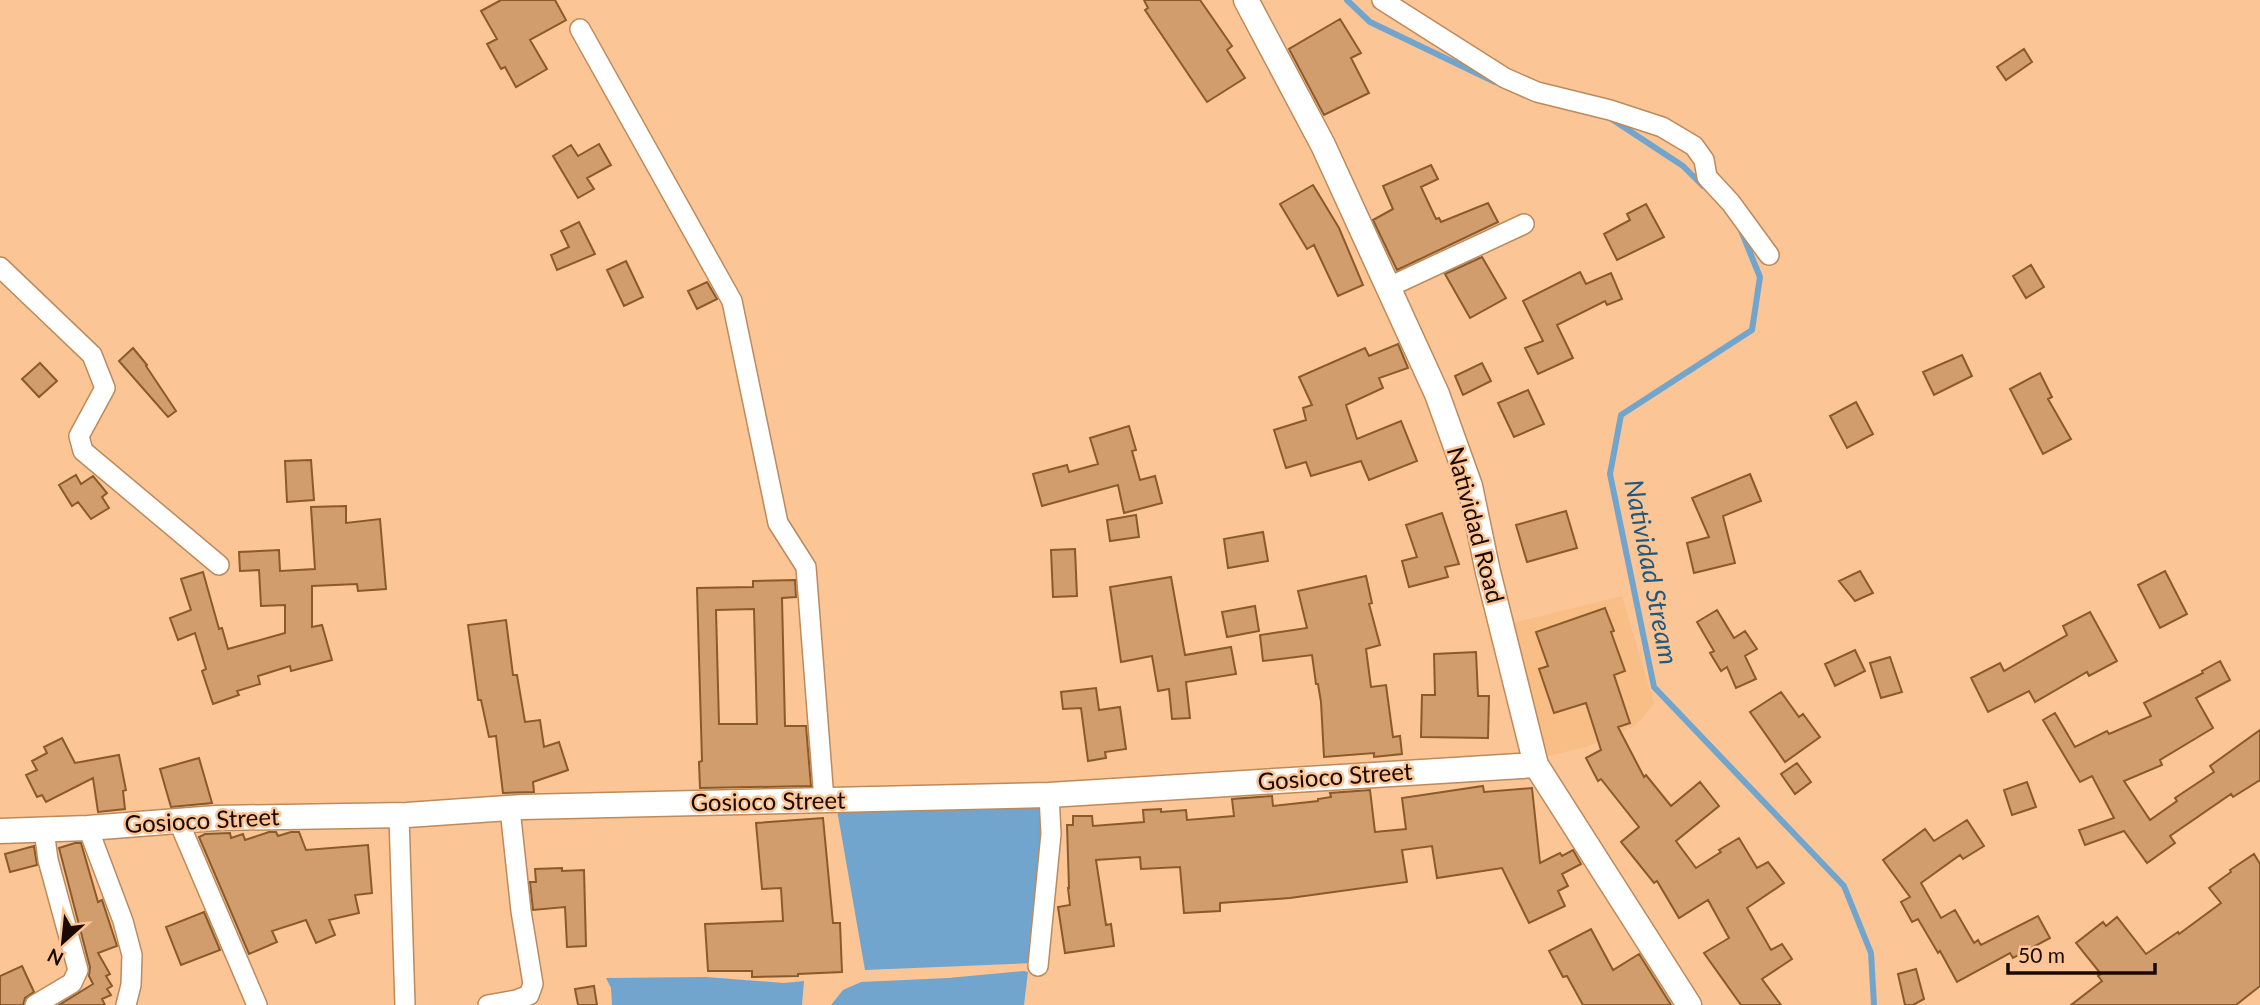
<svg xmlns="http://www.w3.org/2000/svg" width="2260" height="1005" font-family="Lato,sans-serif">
  <rect width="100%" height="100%" fill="#fcc595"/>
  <path fill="#f9bd86" d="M1622,596L1654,704L1635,726L1586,747L1548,756L1509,624Z"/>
  <path fill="#71a5ce" d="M836,804H1044L1034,963L865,970Z
    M1024,971L1028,972L1024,1005H831L843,990L861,982L948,978Z
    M706,977L784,983L804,981L802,1005H612L611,988L606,978Z"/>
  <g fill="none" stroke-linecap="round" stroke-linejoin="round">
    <path stroke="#71a5ce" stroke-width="6" d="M1347,0L1370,22L1495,82
      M1610,118L1683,166L1703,186
      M1740,228L1760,277L1752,330L1621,415L1610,474L1654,687L1844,886L1871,953L1874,1005"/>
  </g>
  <path fill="#d19d6d" stroke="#8a5a2b" stroke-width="2" fill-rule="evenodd" d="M501,0H555L566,20L530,40L547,69L516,87L505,67L501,69L487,44L497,39L481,11Z
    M1144,0H1200L1232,46L1227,50L1245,78L1207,102L1145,10L1148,8Z
    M1340,19L1361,53L1351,58L1369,93L1324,115L1289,49Z
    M2024,49L2032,62L2006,80L1997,67Z
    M599,144L611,165L587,178L594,189L578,198L553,156L571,145L578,156Z
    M1431,165L1438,179L1421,187L1436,219L1439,218L1441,222L1488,203L1498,222L1397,270L1373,220L1393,209L1383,186Z
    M1313,185L1339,228L1363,285L1338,296L1314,245L1307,249L1280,204Z
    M1646,204L1664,237L1617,260L1604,234L1630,220L1627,214Z
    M579,222L595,254L557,270L551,255L569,247L561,231Z
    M1482,257L1506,298L1470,318L1445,274Z
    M626,261L643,297L624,306L607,270Z
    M2031,265L2044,287L2026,298L2013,276Z
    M1580,272L1586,284L1611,273L1622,299L1607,305L1605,301L1557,325L1573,358L1538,374L1525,348L1543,341L1523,301Z
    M707,282L717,299L697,309L688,291Z
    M1398,344L1408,368L1379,378L1383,388L1346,405L1357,439L1401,421L1417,461L1369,480L1361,461L1311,476L1306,462L1286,468L1274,430L1306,420L1303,408L1312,405L1299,377L1365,348L1369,356Z
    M133,348L147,365L146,366L176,411L168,417L119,361Z
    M1962,355L1972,376L1934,395L1923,372Z
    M40,363L57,381L39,397L22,379Z
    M1482,363L1491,381L1463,395L1455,376Z
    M2040,373L2052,397L2048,399L2071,439L2043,454L2010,389Z
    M1528,390L1544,424L1514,437L1498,403Z
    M1856,402L1873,434L1847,448L1830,416Z
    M1129,426L1136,450L1132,451L1140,480L1155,476L1162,503L1124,513L1118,485L1042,506L1033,474L1067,465L1069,472L1098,464L1090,438Z
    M311,460L314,500L287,502L285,461Z
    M1750,474L1761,501L1723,516L1735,563L1694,573L1687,543L1709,537L1692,498Z
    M76,475L81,484L93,476L107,493L102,497L109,508L91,519L78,502L72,506L59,485Z
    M346,506V523L380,519L386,589L358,591L357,584L312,586V627L322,625L332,660L291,671L290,666L258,676L260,684L237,691L239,695L213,704L202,671L206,669L195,633L178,640L170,618L191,610L181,579L203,572L219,629L222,628L228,649L285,633V605L261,606L259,570L240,571L239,552L279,550L280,571L315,569L311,507Z
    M1566,511L1577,548L1527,562L1516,525Z
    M1442,513L1459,564L1445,567L1448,577L1409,587L1402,561L1417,557L1406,525Z
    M1136,515L1139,537L1110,541L1107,520Z
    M1263,532L1268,561L1228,568L1224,539Z
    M1075,549L1077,596L1053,597L1051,550Z
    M1860,571L1873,593L1855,601L1839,581Z
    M2165,571L2187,614L2160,628L2138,585Z
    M1366,576L1372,603L1369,604L1380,645L1366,649L1371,687L1386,685L1393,737L1400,736L1402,754L1374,757V753L1324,757L1321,702L1318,684H1316L1312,655L1263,661L1260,635L1307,628L1298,591Z
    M1171,577L1185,655L1231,647L1236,674L1186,682L1190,718L1172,719L1169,689L1158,691L1152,656L1121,662L1110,587Z
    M795,580L796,597L782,598L785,726H806L811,786L700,788L699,762L702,761L697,588L753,587V581ZM754,609L757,724H719L716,610Z
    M1255,606L1259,631L1227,637L1222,612Z
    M1605,608L1614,631L1611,632L1625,671L1614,675L1630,723L1618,727L1644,777L1646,775L1671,806L1700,782L1719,806L1676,841L1696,868L1721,852L1719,850L1739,838L1757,868L1768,862L1784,883L1747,908L1771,950L1782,944L1792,959L1762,979L1781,1005H1741L1704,953L1729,938L1708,900L1679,918L1657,881L1654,883L1621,842L1639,827L1601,779L1598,781L1586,758L1601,750L1586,703L1554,713L1539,669L1548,666L1536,632Z
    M1717,610L1734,638L1745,631L1757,649L1745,656L1756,679L1736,688L1727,667L1721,671L1710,653L1714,651L1697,622Z
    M2090,612L2117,661L2089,676L2087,672L2035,702L2029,691L1988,712L1971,678L2000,663L2004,671L2067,635L2063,626Z
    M506,620L513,675H517L525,722L540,720L544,747L559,742L568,770L533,782L534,792L503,793L496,736L489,737L481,700H478L468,625Z
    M1855,650L1865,671L1835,686L1825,664Z
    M1476,652L1478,696H1489L1488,738L1421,737L1422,695H1435L1434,654Z
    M1890,657L1902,692L1881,698L1870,663Z
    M2220,661L2230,680L2196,698L2213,728L2160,760L2162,765L2124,781L2150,820L2177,801L2175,798L2214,772L2210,766L2260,730V780L2233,797L2231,794L2170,836L2175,843L2147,863L2124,831L2085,845L2079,830L2114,818L2092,776L2080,782L2043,720L2055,713L2075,747L2107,731L2109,734L2151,716L2144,703L2203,673L2202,671Z
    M1096,688L1099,710L1120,707L1126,749L1105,752L1106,758L1088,761L1081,708L1063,709L1061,692Z
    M1781,692L1799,717L1803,714L1820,737L1785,762L1750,712Z
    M62,738L75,763L119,755L126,790L123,791L125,809L98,812L93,778L46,802L42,795L37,797L26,775L37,770L32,761L47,753L44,747Z
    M199,758L212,803L171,807L160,769Z
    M1797,763L1811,782L1795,794L1781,774Z
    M2027,782L2036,807L2012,815L2004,790Z
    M1483,786L1484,792L1532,788L1540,863L1560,853L1562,856L1573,850L1581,864L1562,874L1568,886L1558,891L1565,906L1529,923L1502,868L1437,878L1432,846L1402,850L1407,882L1290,898L1220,903V911L1184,913L1180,867L1141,869L1140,857L1096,860L1106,925L1111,924L1114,946L1065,953L1058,907L1070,905L1068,888H1069L1067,825H1073V816H1092L1093,826L1144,822L1143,810L1161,809V812L1186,810L1187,820L1234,816L1232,799L1272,796L1273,806L1318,801V799L1331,797L1330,793L1370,790L1375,832L1406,829L1402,798Z
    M823,818L833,923H840L842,972L798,974V976L752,977V971H708L705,924L783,921L781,888L762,889L756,823Z
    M1967,820L1984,846L1963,859L1960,855L1921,883L1941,918L1955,910L1974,943L1978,940L1981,945L2038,916L2050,938L2013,958L2010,953L1957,982L1940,951L1938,953L1918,919L1912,922L1901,902L1910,897L1883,860L1925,829L1934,841Z
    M269,832H276L278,836L291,832H299L306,850L368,845L372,893L355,895L359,913L329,920L335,935L316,943L306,920L272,931L277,942L249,954L199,837L205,834L230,833L231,838L243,834L245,840Z
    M75,843H81L98,902L102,900L117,946L98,953L110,974L106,976L112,986L107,989L111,995L102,999L105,1005H59L93,984L89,976L90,967L59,848Z
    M34,846L37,865L10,872L5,854Z
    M2254,854L2260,864V986L2236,1005H2071L2102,981L2098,976L2101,974L2076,943L2103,922L2106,926L2117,917L2146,954L2178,932L2179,934L2221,903L2209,888L2231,872L2230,870Z
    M562,868V871L584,870L586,946L567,947L565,907L533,910L530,882H536L535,869Z
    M204,912L220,950L181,965L166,927Z
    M1591,929L1613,970L1639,954L1671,1005H1583L1567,976L1563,977L1549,951Z
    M22,966L34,992L25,998L23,1005H0V976Z
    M1916,969L1924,999L1913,1005H1905L1898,974Z
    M594,986L597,1005H578L575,989Z"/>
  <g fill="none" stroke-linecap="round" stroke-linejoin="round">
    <defs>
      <path id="minor" d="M1382,0L1505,78L1537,92L1610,110L1662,127L1694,146L1704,160L1707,177L1731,203L1769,255
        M580,29L732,301L778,523L806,567L824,800
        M0,267L92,355L105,388L79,436L83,451L219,565
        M1389,287L1524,224
        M399,816L405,1005
        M178,820L257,1005
        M88,828L123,921L132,955L131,985L126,1005
        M1038,966L1051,834L1049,795
        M35,1005L72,983L78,970L48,860L44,830
        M488,1005L516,1000L529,995L533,984L521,911L510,809"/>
      <path id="tertiary" d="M1246,0L1323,145L1437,394L1470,486L1488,572L1536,765L1689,1005
        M0,831L88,828L216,818L407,815L523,807L1049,795L1536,765"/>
    </defs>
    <use href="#minor" stroke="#bd8a5b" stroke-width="22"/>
    <use href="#tertiary" stroke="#bd8a5b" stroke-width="27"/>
    <use href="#minor" stroke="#fff" stroke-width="19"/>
    <use href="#tertiary" stroke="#fff" stroke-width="24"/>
  </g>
  <g text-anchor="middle" stroke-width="5" stroke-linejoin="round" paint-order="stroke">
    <g font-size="24" fill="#1b0900" stroke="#fcc595">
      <text transform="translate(1475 525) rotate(75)" y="8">Natividad Road</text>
      <text transform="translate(1335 777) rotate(-4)" y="8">Gosioco Street</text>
      <text transform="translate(768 802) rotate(-1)" y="8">Gosioco Street</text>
      <text transform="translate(202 821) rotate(-3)" y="8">Gosioco Street</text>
    </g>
    <g font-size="26" font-style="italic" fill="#1e5982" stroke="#fcc595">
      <text transform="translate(1651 572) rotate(79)" y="9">Natividad Stream</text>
    </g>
  </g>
  <g transform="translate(63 942) rotate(207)" stroke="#fcc595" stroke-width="5" paint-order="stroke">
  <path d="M0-5L12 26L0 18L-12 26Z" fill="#1b0900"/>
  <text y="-10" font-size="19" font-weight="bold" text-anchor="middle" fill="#1b0900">N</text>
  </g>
  <path d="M2008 963v10h147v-10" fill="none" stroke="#1b0900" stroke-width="3.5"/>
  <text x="2018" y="963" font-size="21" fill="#1b0900" stroke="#fcc595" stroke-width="5" paint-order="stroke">50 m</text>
</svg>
